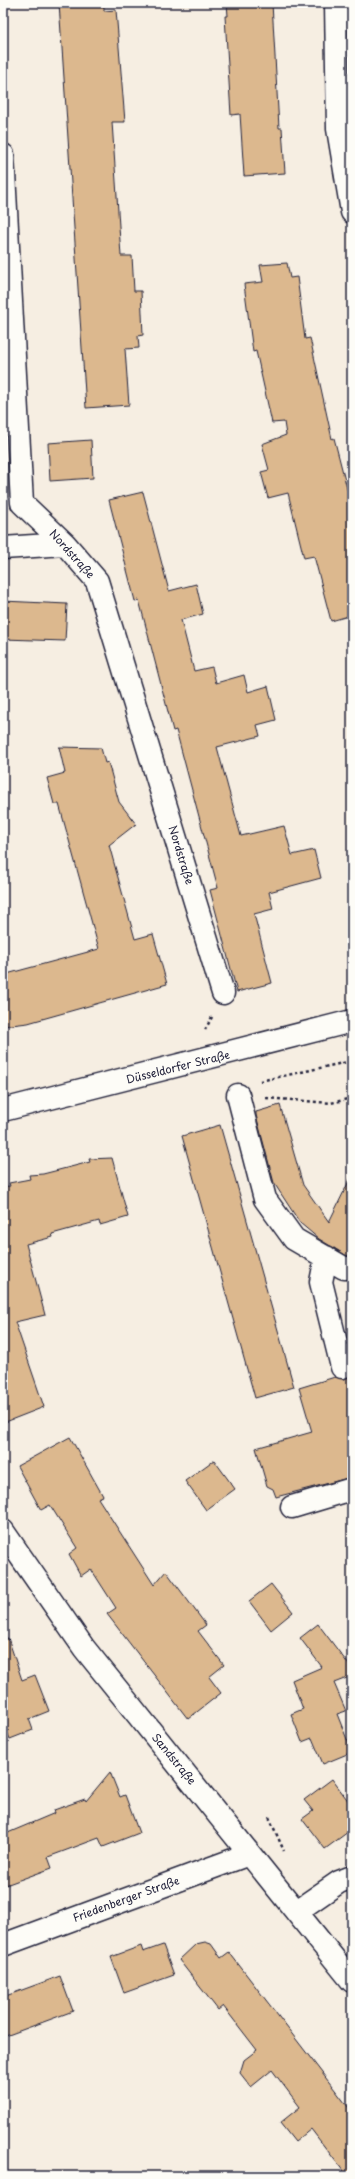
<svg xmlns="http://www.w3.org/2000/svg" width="355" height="2179" font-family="'Playpen Sans',sans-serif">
  <rect width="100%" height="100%" fill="#f6eee2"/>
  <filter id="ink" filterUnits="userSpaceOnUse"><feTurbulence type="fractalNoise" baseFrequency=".025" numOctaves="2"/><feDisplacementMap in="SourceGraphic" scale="8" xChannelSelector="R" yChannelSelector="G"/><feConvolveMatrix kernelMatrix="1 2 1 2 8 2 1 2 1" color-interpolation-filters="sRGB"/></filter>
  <g filter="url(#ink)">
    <path fill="#dcb88e" stroke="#22223b" d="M59,3H104V11L116,10L125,122H112L121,256H132L134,291H141L143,335L138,336L139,348L125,349L129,405L86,408Z
      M227,3H272L279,128H282L285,173L244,176L240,114L231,115L225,16H228Z
      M287,263L290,278L297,277L305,339L310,338L332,439L334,438L352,508V615L331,621L314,556L304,558L288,493L268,498L261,472L269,470L262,444L286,435L284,422L272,423L256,351L253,352L244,284L263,282L260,265Z
      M91,440L93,478L50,481L48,443Z
      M143,492L169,591L196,584L203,614L181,620L194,671L212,667L216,683L244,675L248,692L268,686L276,720L257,725L260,736L217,747L241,836L284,826L292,855L314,850L321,878L269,892L273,909L254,914L272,983L237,992L210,890L218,888L176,730L173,731L139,600L135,601L109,500Z
      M3,601L67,604L65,641L3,639Z
      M59,747L101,748L105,763L108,762L119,802L136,824L109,845L135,939L153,934L167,984L28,1023L3,1026V975L99,949L59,804H54L47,778L65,773Z
      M280,1105L303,1185L329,1222L352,1175V1256H347L319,1239L300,1223L274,1183L256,1115V1112Z
      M220,1125L294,1387L255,1398L182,1136Z
      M112,1158L128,1217L100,1225L99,1221L52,1234L53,1237L26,1244L45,1315L15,1322L44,1407L3,1423V1187L10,1186L9,1183L30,1179L29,1175L43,1174L90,1162L89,1159Z
      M352,1374V1477L276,1497L273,1489L267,1486L256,1448L312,1432L299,1388L335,1377L345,1379Z
      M70,1437L103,1496L98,1498L154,1585L166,1571L206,1625L198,1631L224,1665L209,1677L221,1693L188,1719L107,1614L116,1608L91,1569L81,1576L69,1554L77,1548L50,1505L41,1510L17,1466Z
      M214,1460L235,1489L206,1510L185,1481Z
      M271,1584L293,1612L271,1630L249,1601Z
      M318,1624L352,1669V1676L334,1683L346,1711L337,1714L352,1752L323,1764L312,1738L302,1742L291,1714L303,1709L292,1680L322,1667L300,1638Z
      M8,1638L22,1680L35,1675L49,1711L29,1719L33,1730L10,1739L5,1727L3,1728V1639Z
      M110,1772L120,1797L125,1795L139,1833L103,1847L99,1838L48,1857L52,1868L3,1886V1835L55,1813L54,1810L85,1799L86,1801Z
      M332,1779L352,1806V1829L325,1849L302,1819L313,1811L304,1800Z
      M205,1942L211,1944L221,1958L229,1952L352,2112V2176H347L311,2129L295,2142L280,2123L300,2107L272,2070L251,2087L240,2073L244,2060L257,2050L223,2006L218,2010L179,1960L196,1944Z
      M163,1945L174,1975L124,1993L111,1957L141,1946L143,1952Z
      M60,1976L73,2011L3,2037V1997Z"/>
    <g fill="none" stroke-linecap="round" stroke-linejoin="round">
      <defs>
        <path id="minor" d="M336,3L338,129L352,212
          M3,155L22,503L65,544L97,581L223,993
          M3,548L65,544
          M238,1095L265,1199L294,1239L344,1268H352
          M326,1257L321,1282L342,1367
          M292,1507L352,1489
          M3,1531L84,1648L352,1981
          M297,1911L339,1882L352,1877
          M3,1945L249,1854"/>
        <path id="major" d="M3,1110L352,1021"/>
      </defs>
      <use href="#minor" stroke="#22223b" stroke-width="25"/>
      <use href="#major" stroke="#22223b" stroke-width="25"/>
      <path stroke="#22223b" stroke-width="2.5" stroke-dasharray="3 3" stroke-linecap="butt" d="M205,1030L212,1017
        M260,1081L352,1061
        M266,1098L331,1103L352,1098
        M269,1817L284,1851"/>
      <use href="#minor" stroke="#fdfcf7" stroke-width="22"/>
      <use href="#major" stroke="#fdfcf7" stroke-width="22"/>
    </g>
  </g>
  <g text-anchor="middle" stroke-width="3" stroke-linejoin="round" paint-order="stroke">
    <g font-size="11" fill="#22223b" stroke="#fdfcf7">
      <text transform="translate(72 554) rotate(48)" y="4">Nordstraße</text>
      <text transform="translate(181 855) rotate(73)" y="4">Nordstraße</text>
      <text transform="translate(178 1067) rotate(-14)" y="4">Düsseldorfer Straße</text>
      <text transform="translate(174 1759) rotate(51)" y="4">Sandstraße</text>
      <text transform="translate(126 1899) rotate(-20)" y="4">Friedenberger Straße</text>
    </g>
  </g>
  <rect width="355" height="2179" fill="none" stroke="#fdfcf7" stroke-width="16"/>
  <rect x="8" y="8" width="339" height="2163" fill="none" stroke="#22223b" stroke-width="1.5" filter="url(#ink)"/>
</svg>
